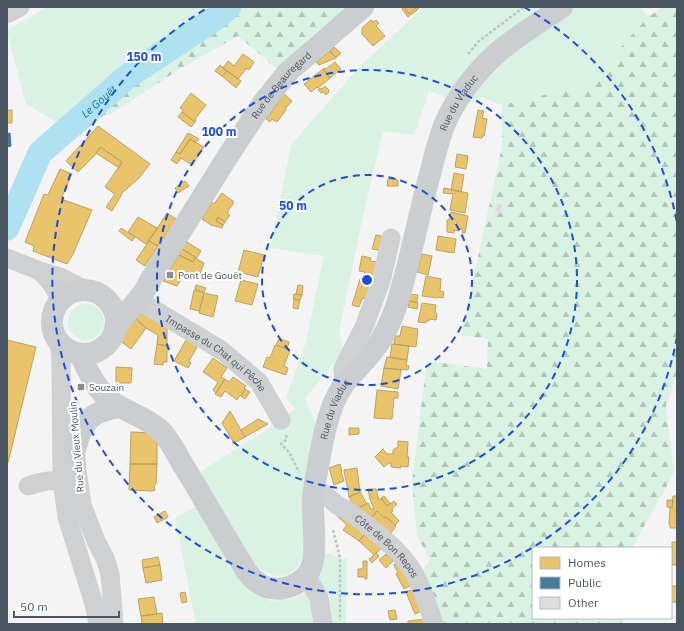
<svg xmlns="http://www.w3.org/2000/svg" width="684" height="631" font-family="'IBM Plex Sans',sans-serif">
  <defs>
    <pattern id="forest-firs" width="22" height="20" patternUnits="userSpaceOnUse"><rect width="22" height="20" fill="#d9f2e3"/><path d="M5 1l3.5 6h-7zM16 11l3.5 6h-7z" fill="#b2c7bb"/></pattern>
  </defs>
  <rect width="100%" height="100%" fill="#f4f4f4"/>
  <path fill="#d9f2e3" d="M47,7H212L190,25L58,123L26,104L7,32V30Z
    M424,7H640L648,17L587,85L502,105L481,97L464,105L429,91L414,135L383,131L364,211L339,331L343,350L327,372L305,398L317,428L304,529L302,556L297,568L288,575L275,576L262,570L250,561L235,540L200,472L274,425L295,409L286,398L305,345L324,256L270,248L291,145L360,66Z
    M68 322a18 18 0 1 1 36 0a18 18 0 1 1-36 0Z
    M197,506L246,586L270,601L292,599L309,591L325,553L347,559L346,624H196L175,518Z"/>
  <path fill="url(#forest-firs)" d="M212,7H347L309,38L278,70L238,36L183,67L111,114L104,115L80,135L58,123L190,25Z
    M663,7H677V372L666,406L674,473L632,548H533V618H624L623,624H440L421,573L430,560L417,536L412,482L427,361L487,369L488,339L461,335L502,147V105L587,85L648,17Z"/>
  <path fill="#e9c46a" stroke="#b9a367" d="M404,7H420L417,10L415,8L409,14Z
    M404,7L409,14L415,8L417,10L408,17L402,9Z
    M371,20L374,22L376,20L379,23L376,26L385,36L373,46L362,34V28Z
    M334,47L341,53L336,58L330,51Z
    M330,51L336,58L319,65L316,62Z
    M243,54L254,62L249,70L247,68L238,79L223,68L228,61L234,66Z
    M335,62L341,69L330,78L323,69L325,68L326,69Z
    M220,65L227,71L222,76L215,71Z
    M323,69L330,78L318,88L317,87L311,92L304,84Z
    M227,71L241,81L236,88L222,76Z
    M325,86L329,90L328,91L329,92L326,95L323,92L321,93L318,90L320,88L322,89Z
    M191,93L206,105L195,119L196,120L195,122L182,112L183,110L180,108Z
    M284,94L292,101L285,109L286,110L277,122L272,119L270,122L266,119Z
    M7,110H12V123H7Z
    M478,110L484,111L482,118L487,119L484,136H482V138L473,137Z
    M182,112L195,122L191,127L178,117Z
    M98,126L150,164L139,178L121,194H122L112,211L106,207L115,194L105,187L122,162L100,147L95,155L78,172L66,161Z
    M188,133L199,139L196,143L190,139L180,154L176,152Z
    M190,139L204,147L192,165L181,158L177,164L171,160L176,152L180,154Z
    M100,147L122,162L119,168L96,153Z
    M457,154L468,156L466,169L455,167Z
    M60,169L72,174L61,199L92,210L73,254L67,264L33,251L34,246L25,242L44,194L48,195Z
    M454,173L464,175L461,192L451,190Z
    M388,179L398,180V186H387Z
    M185,181L189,186L178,193L175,188Z
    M444,188L468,193L465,213L450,210L453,194L443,193Z
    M222,193L234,202L227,213L230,215L225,222L218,217L216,221L223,225L222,228L211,225L202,219L212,202L214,204Z
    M451,212L468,216L465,233H462L463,230L459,229V231L454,230V233L447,232V220H449Z
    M167,213L176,219L158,246L149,241Z
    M138,217L157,228L146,244L128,232Z
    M218,217L225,222L223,225L216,221Z
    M121,228L135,237L132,241L119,231Z
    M376,235L387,237L384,251L372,249Z
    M438,236L456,239L454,253L436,250Z
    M149,241L158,246L145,266L136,260Z
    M187,242L201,251L196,259L195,258V257L182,249Z
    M182,249L195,257L193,262L179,255Z
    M244,250L264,255L258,277L238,272Z
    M422,254L432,256L428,275L417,272Z
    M179,255L193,262L195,258L204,263L200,274L192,272L191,274L186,272L177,286L163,281Z
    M362,256L371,258L370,261L378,262L375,276L364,274L365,272L359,271Z
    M426,276L441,279L440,291L444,292L443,298L438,297V298L422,296Z
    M360,279L374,283L365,298L362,299L359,307L352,305Z
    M241,280L258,284L252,305L235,301Z
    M196,285L206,288L204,292L195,289Z
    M298,285L303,286L302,295L296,294Z
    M194,290L204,293L199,311L190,309Z
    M204,293L218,296L213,317L199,313Z
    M294,294L302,295L300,300L293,299Z
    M409,294L418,295L417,302L408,301Z
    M294,299L300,300L298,309L293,308Z
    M409,301L418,303L417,309L408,307Z
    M422,303L436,305L435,313L437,314L436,320L429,319V321H426V323L418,322Z
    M144,305L171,321L167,329V346L157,344L158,335L146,328L136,319Z
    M136,319L146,328L131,349L119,340Z
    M402,326L418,329L416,347L394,344L395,336H400Z
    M190,333L201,340L189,361L191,363L188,368L174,361Z
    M279,339L289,342L287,349L276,345Z
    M7,340L36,347L8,463L7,462Z
    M157,344L167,346V362H163V365L154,364Z
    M392,344L409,346L407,360L390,357Z
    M275,345L290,350L284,366L288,368L286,375L263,367L267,357L270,358Z
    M387,357L407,360L406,365L409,366L408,370L384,368Z
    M213,358L227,368L221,377L225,379L216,393L213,390L218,382L203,372Z
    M116,367L132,368L131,383H116Z
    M384,368L401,370L398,389L381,386Z
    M233,377L246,386L244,388L245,389L241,396L240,395L237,400L225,391L221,397L215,394L225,379L229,382Z
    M245,389L250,392L245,399L241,396Z
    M377,390L398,392V398H394L392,419L374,418Z
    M230,411L245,437L234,443L222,423Z
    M258,419L268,424L245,437L241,430Z
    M349,428H359V434L349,435Z
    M131,432L157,433V464H130Z
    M398,441L408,442L407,457H409L408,467L401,466V468L391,467V463H389L384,467L375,457L383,449L387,454H393V450L398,447Z
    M130,464H157L156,484L154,486L155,490L152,491L129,490Z
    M340,464L342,471L341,472L344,481L334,485L329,468Z
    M357,468L360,492L349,497L344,470Z
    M368,489H376L379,500L381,498L387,506L394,501L397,504L392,509L393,511L391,512L399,521L395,525L386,517L384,518L377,511L370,519L356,509L368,503L371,509H374L370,499Z
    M360,492L367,504L356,509L349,497Z
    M384,496L390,503L387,506L381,498Z
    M673,496H677V528H670V524H669L670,507L672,508Z
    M667,500H673L672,508L667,507Z
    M340,510L367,532L359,541L343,530L347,525L335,514Z
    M165,511L168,517L157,523L154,517Z
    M377,511L384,518L386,517L396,526L388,537L370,519Z
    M367,532L383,547L374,555L359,541Z
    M672,542H677V565H672Z
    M376,553L379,556L372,563L369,559Z
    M386,554L393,561L386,568L379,560Z
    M158,557L160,565L143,568L142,560Z
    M363,561H367V579H365V577H358V569H363Z
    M399,563L414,584L404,589L396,574L398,573L394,565Z
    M160,565L162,580L146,583L143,568Z
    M671,586H677V609L676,602H671Z
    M416,588L424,610L415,614L406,592Z
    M185,592L187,602L182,603L180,593Z
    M154,597L157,614L141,616L138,599Z
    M395,610L397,619L390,620L388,611Z
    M162,613L163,624H142L141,616Z
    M427,619L428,624H408V621Z"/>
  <path fill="#457b9d" stroke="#46708b" d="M10,133L11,146L7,147V134Z"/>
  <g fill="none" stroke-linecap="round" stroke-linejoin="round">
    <path stroke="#aee2f0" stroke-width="25" id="s1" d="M7,228L40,153L128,76L216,18L229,7"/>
  </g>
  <path fill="#ddddde" stroke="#e5e6e7" d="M498,203L503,205L499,214L494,212Z"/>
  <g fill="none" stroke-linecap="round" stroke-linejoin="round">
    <path stroke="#bcc7c4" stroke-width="2.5" stroke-dasharray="3 2" stroke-linecap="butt" d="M468,54L479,41L524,7
      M286,435L287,439L281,444L289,452L299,472
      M333,530L340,558V620"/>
    <g stroke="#ced0d2" stroke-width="19">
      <path d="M7,14L20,7"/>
      <path d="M7,258L40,271L60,277L86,290"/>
      <path d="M40,271C49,280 59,290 58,303"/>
      <path id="s2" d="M138,300L221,350L259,382L281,420"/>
      <path d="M58,340L60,349L61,364L62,481L67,517L94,604L98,624"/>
      <path d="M344,385L343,368L364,327L381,281L391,238"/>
      <path d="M74,434L77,471L82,505L96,541L105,558L110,574L114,624"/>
      <path d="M28,486C39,482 54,479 66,482L70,488"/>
      <path id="s3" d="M314,488C324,492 328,498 336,504C339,507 343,508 347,510C369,526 400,549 414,573C423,589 428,606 434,624"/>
      <path d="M307,576L319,598L323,624"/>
    </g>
    <g stroke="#caced1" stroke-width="22">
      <circle cx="84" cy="322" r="32"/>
      <path id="s4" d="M115,328L144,292L151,279L228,156L263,103L288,72L363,7"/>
      <path id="s5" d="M81,354C85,368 99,393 112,402C127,412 145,417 159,429C169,438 176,453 183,465C205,500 225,537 247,572C250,575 253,580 257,582C272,594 294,589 306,576C320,562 312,521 313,502C313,490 316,478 318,466C323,439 328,407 344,384C356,369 371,356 381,340C387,330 392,318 396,307C410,263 418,218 430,174C435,155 439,136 447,119C459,94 477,71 497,53C517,36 540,22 562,7"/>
      <path d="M75,449C83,420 90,412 120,407"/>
    </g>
  </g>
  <g fill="none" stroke="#1d4ed8" stroke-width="2" stroke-dasharray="7 5">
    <circle cx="367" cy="280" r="105"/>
    <circle cx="367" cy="280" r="210"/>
    <path d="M677 337A315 315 0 1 1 209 7M524 7A315 315 0 0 1 677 223"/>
  </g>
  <g fill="#868d94" stroke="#fff" stroke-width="1.5">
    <rect x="166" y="271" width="8" height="8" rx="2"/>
    <rect x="77" y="383" width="8" height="8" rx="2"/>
  </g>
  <g text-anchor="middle" stroke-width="4" stroke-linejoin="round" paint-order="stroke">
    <g font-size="10" fill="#4a5661" stroke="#fff">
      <text dy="4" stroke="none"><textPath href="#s4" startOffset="295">Rue de Beauregard</textPath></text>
      <text dy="4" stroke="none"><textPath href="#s5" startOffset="856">Rue du Viaduc</textPath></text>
      <text dy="4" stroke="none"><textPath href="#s2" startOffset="95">Impasse du Chat qui Pêche</textPath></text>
      <text dy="4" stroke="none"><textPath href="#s5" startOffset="520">Rue du Viaduc</textPath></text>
      <text transform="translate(76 447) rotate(-95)" y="4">Rue du Vieux Moulin</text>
      <text dy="4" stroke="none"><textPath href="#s3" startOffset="94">Côte de Bon Repos</textPath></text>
    </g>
    <g font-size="10" fill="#4a5661" stroke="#fff" text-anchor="start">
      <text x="178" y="279">Pont de Gouët</text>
      <text x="89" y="391">Souzain</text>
    </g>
    <g font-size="11" font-style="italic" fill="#0c7c9b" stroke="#fff">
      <text dy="4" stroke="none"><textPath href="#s1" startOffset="160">Le Gouët</textPath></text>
    </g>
  </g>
  <circle cx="367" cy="280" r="6" fill="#1d4ed8" stroke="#fff" stroke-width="2"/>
  <g font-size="12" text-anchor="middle" font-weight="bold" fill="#1d4ed8" stroke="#fff" stroke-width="4" stroke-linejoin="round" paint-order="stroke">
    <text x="144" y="61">150 m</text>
    <text x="219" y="136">100 m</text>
    <text x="293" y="210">50 m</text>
  </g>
  <rect width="684" height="631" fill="none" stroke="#4a5661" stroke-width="16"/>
  <rect x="532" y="547" width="140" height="72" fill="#ffffff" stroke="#b7bbc0"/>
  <rect x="540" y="557" width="20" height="12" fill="#e9c46a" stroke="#b7bbc0"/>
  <text x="568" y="567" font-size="12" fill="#4a5661">Homes</text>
  <rect x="540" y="577" width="20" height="12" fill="#457b9d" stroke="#b7bbc0"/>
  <text x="568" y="587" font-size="12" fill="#4a5661">Public</text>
  <rect x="540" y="597" width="20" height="12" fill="#ddddde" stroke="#b7bbc0"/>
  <text x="568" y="607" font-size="12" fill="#4a5661">Other</text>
  <path d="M14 611v6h105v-6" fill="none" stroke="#4a5661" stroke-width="2"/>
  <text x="20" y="611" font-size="12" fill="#4a5661" stroke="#ffffff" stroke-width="3" paint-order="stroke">50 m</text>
</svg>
